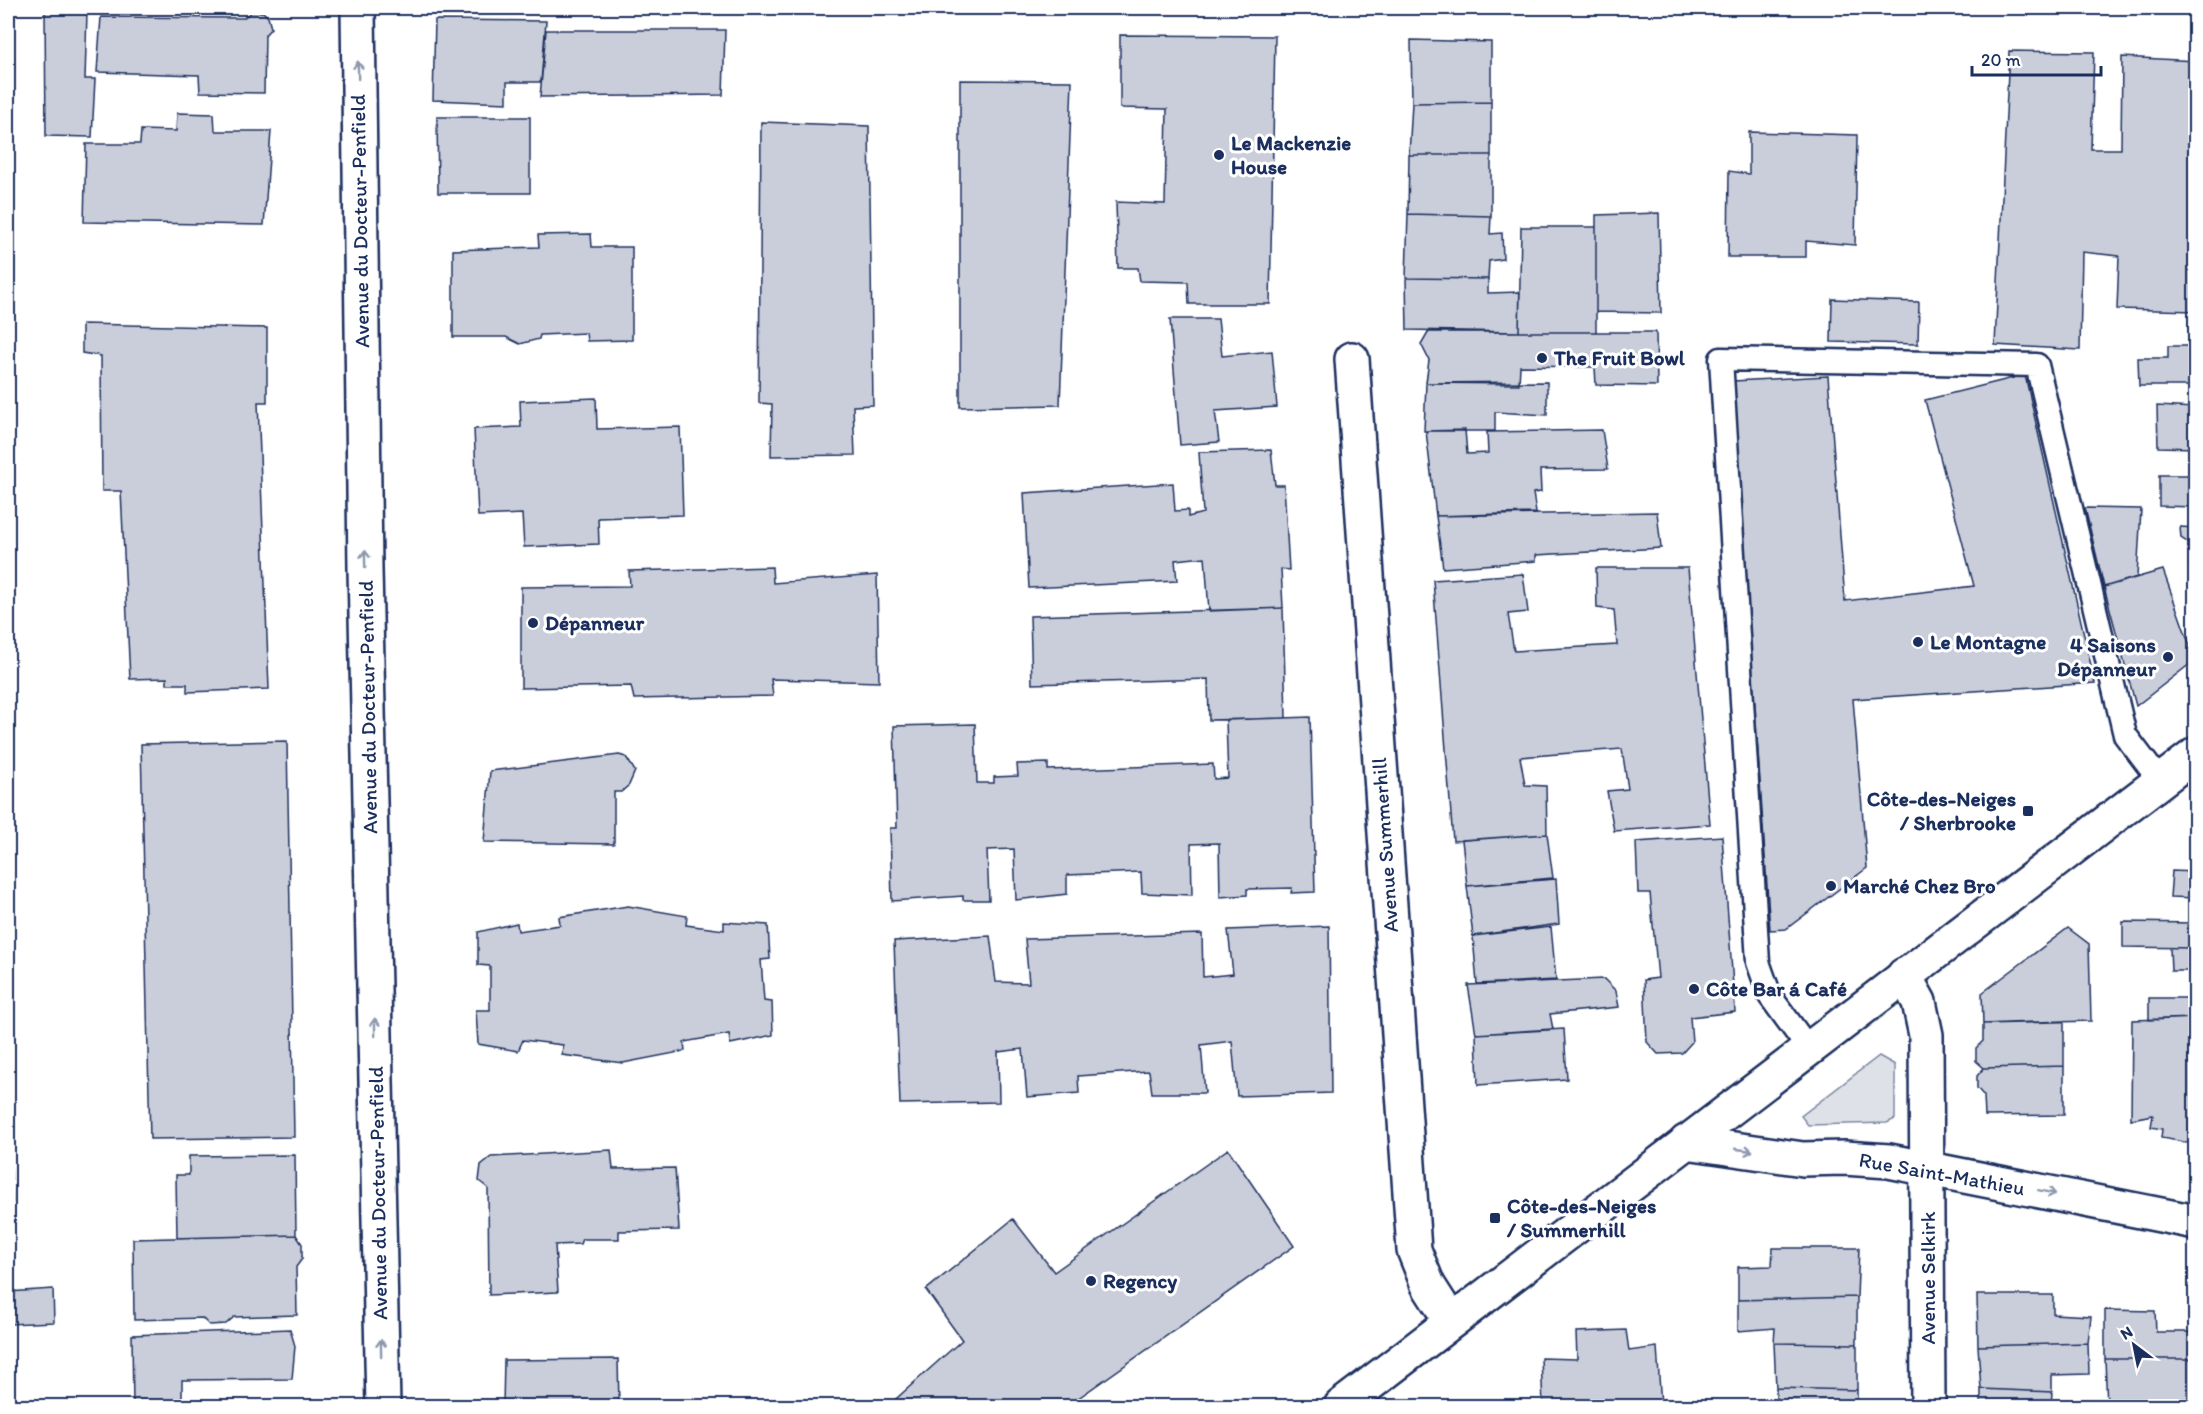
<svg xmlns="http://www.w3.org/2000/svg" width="2203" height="1414" font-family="Itim,sans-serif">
  <rect width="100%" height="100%" fill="#fff"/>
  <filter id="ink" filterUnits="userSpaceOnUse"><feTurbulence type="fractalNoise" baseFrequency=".0167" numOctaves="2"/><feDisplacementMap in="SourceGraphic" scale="12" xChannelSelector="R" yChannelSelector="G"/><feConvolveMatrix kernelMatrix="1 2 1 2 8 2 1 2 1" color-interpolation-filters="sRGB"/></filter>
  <g filter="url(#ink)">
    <path fill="#dee1e7" stroke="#7c88a2" stroke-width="1.5" d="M1879,1056L1895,1065V1119L1887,1123L1808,1125L1801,1116Z"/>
    <path fill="#caceda" stroke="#1b2f5e" stroke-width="1.5" d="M45,11L87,12L85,79H95L92,137L46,136Z
      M252,12H263L268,17L271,28L265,35L264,93L200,92L199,75L97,72L101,17L243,18Z
      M435,20L546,21L541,82H507V103L433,100Z
      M546,30H725L723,95L540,97Z
      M1120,35L1275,36L1270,304H1189L1188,282L1140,281L1138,268H1118L1116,202L1165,204L1167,109L1120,108Z
      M1411,40L1491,42V102L1412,103Z
      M2009,51L2094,52L2091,149H2121L2122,57L2196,61V311L2117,309L2119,256L2082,252L2080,350L1995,345Z
      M960,80L1072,81L1060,405L960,407Z
      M1491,102V155H1409L1412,103Z
      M177,113L214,114L215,131H271L264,225L84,222L86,144H140L141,130L176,131Z
      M437,117H530V193H438Z
      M761,122L869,126L873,405L853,406L855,455L771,456L772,404L759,403Z
      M1749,132L1857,135L1855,245L1806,241V257H1728L1729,171L1749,174Z
      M1409,155H1491V216L1408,214Z
      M1659,213L1661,313L1596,312V215Z
      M1408,214L1491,216L1490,234L1502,233L1503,259L1489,261L1488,279L1406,278Z
      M1521,227H1596V332H1519Z
      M591,234L592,247H632V340L587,341L586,333L540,335L539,339L520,344L506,337H453V250L539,247L538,235Z
      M1406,278L1488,279V293L1520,292L1519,332L1407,330Z
      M1832,299L1919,302L1918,344L1831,342Z
      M1170,319H1218L1222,356L1272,351L1277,407L1215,411L1219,442L1180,445Z
      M82,324L267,328V402H258L269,689L187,692V684H167V678L130,679L121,491H102L101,356L82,353Z
      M1428,332H1656L1657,386L1596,385L1595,367L1520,366L1519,384L1426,383L1429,360L1421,344Z
      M2168,346H2196V386H2139L2138,358H2168Z
      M2025,375L2095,683L1853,699L1867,868L1786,929L1770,930L1733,381L1828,376L1845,601L1974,586L1925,400Z
      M1547,382V415L1495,412V431H1424L1426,383Z
      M2193,386H2196V448L2158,447L2157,406L2195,408Z
      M596,398L597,429L680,427L683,515L598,518L599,544L524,547L522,514L478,516L474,429L521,427L520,401Z
      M1465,430L1467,454L1488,453L1487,432L1602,430L1608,469L1540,470L1541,492L1533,493L1536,513L1436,516L1426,431Z
      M1271,450L1275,485H1284L1289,570L1281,569L1283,608L1209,611L1205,557L1175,560L1177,581L1029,588L1024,493L1173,483L1175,511L1188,510V517L1203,513L1199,452Z
      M2196,472V507L2159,506V475H2195Z
      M2085,508L2141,509L2137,577L2104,587Z
      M1657,512L1661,548L1536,555V561L1443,568L1436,516Z
      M2180,527L2196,528V572L2189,566L2190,544L2181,538Z
      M772,567L773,583L877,575L879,682L771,679L773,696L634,699L631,686L521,688V587L630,586L629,571Z
      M1596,568H1688L1710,824L1614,831L1607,791L1628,789L1622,749L1520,757L1525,785L1546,786L1547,834L1453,841L1433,580L1523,574L1528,612L1508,614L1514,651L1617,645L1614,610L1597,608Z
      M2163,570L2195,660L2136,706L2104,587Z
      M1283,608L1286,718L1209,720L1208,679L1032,684L1030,616Z
      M1310,717L1315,892L1291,893L1292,888L1247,889V895L1220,897L1219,843L1191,844L1192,895L1142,893L1141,872L1067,875V894L1016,900L1014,849L987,850L989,900H963V896L892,901L890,828H897L894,726L975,724L977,783H994V777L1018,776L1017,764L1048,763V770L1213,764L1214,779L1228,778L1226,720Z
      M287,741L294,1137L150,1139L141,744Z
      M619,755L626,757L635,771L629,785L621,792H614V844L484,842L490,771Z
      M1547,834L1553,878L1467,886L1462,840Z
      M1722,836L1735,1012L1690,1017L1692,1042L1682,1053L1658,1054L1647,1042L1644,980L1658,978L1650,893H1638L1636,842Z
      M2172,871L2196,872V898L2170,897Z
      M1556,879L1559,924L1473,936L1467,886Z
      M628,906L687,916L686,925L724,930V922L768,925L770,959L761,960L764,1001L772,1002L773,1035L730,1044L729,1034L684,1042L685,1051L623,1063L562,1055L563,1045L523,1040L518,1051L478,1044L476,1010H490V966L478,965V932L517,923L518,931L560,925L559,917Z
      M2123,922L2196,923V948L2123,947Z
      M1329,926L1331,1093L1237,1096L1232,1041L1201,1045L1205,1093H1152L1149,1071L1078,1076L1079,1093L1027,1097L1023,1049L998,1052L999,1102L900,1104L894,941L990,936L996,982L1029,983L1025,939L1202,934L1203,977L1233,974L1228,930Z
      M1551,927L1556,980L1477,984L1473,936Z
      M2068,928L2089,944L2091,1021L1983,1024L1982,993Z
      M2170,948H2196V971H2171Z
      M1604,979L1616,991L1619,1007L1550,1014L1553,1029L1476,1034L1468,985Z
      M2149,998H2196V1018L2149,1020Z
      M2196,1018V1144L2161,1138L2162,1129L2151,1127L2153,1115L2131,1119L2132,1020Z
      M2064,1021V1066L1984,1068L1976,1061V1048L1983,1041V1024Z
      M1564,1029L1567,1079L1478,1085L1476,1034Z
      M2064,1066V1115L1985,1116L1984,1096L1977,1088V1076L1984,1068Z
      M8,1137H9L12,1202H8Z
      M1228,1149L1294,1246L1067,1406H888L962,1340L926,1290L1013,1219L1054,1272Z
      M611,1150L613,1169L675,1168L679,1230L619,1231V1239H582L580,1244L555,1245L558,1292L489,1295L488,1188L479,1181L481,1165L491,1157Z
      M295,1155L296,1235L177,1238L176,1175H189V1156Z
      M296,1235L302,1244V1259L296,1267L297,1315L234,1317L226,1324L209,1325L202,1318L134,1320L133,1239Z
      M1773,1248H1859L1857,1297L1738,1300V1267L1772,1266Z
      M53,1289L54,1322L8,1324V1292Z
      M1977,1295H2053V1314L2091,1316L2088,1343L1978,1346Z
      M1857,1297V1344L1774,1343L1775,1328L1738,1331V1300Z
      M2105,1310L2155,1311L2156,1332H2196V1359H2105Z
      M290,1329L295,1346L292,1379L182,1380V1400H170L171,1406H133L132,1335Z
      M1626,1330L1629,1351L1657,1347L1661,1406H1543L1541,1358L1577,1359L1576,1332Z
      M1774,1343L1857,1344V1390L1776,1388Z
      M2088,1343L2089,1374L2052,1375V1392L1981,1389L1978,1346Z
      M618,1359L619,1406H503L504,1360Z
      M2105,1359H2196V1406H2107Z
      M1776,1388L1857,1390V1406H1776Z
      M1981,1389L2052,1392L2051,1406H2076H1981Z
      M292,1402V1406H222Z"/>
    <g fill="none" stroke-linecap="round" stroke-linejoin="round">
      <defs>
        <path id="service" d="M1808,1048L1770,996L1758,962L1721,359L2037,365L2125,735L2160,781"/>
        <path id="minor" d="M1352,359L1414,1250L1428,1285L1451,1321
          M1904,975L1919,1002L1926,1035L1928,1406
          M1686,1142L1803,1159L1844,1158L1889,1161L2196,1222"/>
        <path id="secondary" d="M358,8L365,569L383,1406
          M1341,1406L2196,754"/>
      </defs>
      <use href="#service" stroke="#1b2f5e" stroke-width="27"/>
      <use href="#minor" stroke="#1b2f5e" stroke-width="38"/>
      <use href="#secondary" stroke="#1b2f5e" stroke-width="38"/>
      <use href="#service" stroke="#fff" stroke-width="22"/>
      <use href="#minor" stroke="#fff" stroke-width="33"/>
      <use href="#secondary" stroke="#fff" stroke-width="33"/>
    </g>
    <defs><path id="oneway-shaft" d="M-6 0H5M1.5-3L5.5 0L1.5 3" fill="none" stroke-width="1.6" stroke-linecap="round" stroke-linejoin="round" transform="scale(1.5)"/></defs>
    <g stroke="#8d97ae">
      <use href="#oneway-shaft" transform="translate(358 70) rotate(-91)"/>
      <use href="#oneway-shaft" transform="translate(365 559) rotate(-91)"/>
      <use href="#oneway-shaft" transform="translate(375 1027) rotate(-91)"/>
      <use href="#oneway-shaft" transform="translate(1744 1150) rotate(8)"/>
      <use href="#oneway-shaft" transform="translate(2047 1192) rotate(12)"/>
      <use href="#oneway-shaft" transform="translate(381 1348) rotate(-91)"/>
    </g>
  </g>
  <g fill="#1b2f5e" stroke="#fff" stroke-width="2">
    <circle cx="1219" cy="155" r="6"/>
    <circle cx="1542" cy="358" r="6"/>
    <circle cx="533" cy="623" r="6"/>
    <circle cx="1918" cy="642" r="6"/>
    <circle cx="2168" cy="657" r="6"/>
    <rect x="2022" y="805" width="12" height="12" rx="3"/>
    <circle cx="1831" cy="886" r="6"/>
    <circle cx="1694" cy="989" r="6"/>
    <rect x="1489" y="1212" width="12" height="12" rx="3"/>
    <circle cx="1091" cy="1281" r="6"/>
  </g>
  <g text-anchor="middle" stroke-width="6" stroke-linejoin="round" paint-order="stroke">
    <g font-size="21" font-weight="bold" fill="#1b2f5e" stroke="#fff" text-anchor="start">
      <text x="1231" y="150">Le Mackenzie<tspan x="1231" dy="24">House</tspan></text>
      <text x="1554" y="365">The Fruit Bowl</text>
      <text x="545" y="630">Dépanneur</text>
      <text x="1930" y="649">Le Montagne</text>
      <text x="2156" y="652" text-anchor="end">4 Saisons<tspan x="2156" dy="24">Dépanneur</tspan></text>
      <text x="2016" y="806" text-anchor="end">Côte-des-Neiges<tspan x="2016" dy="24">/ Sherbrooke</tspan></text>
      <text x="1843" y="893">Marché Chez Bro</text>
      <text x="1706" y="996">Côte Bar á Café</text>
      <text x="1507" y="1213">Côte-des-Neiges<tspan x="1507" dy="24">/ Summerhill</tspan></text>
      <text x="1103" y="1288">Regency</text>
    </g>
    <g font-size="21" fill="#1b2f5e" stroke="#fff">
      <text transform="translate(360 221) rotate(-91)" y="7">Avenue du Docteur-Penfield</text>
      <text transform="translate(368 707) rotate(-91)" y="7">Avenue du Docteur-Penfield</text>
      <text transform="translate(1385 845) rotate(-94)" y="7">Avenue Summerhill</text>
      <text transform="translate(1942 1174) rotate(10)" y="7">Rue Saint-Mathieu</text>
      <text transform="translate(378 1193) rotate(-91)" y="7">Avenue du Docteur-Penfield</text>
      <text transform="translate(1928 1278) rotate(-90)" y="7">Avenue Selkirk</text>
    </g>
  </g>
  <rect width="2203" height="1414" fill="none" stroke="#fff" stroke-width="30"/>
  <rect x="15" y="15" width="2173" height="1384" fill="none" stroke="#1b2f5e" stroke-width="2" filter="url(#ink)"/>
  <g transform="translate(2134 1345) rotate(328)" stroke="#ffffff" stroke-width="4.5" paint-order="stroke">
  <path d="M0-4.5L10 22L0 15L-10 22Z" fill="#1b2f5e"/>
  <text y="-9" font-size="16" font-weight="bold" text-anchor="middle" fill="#1b2f5e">N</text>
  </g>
  <path d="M1972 66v9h129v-9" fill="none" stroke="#1b2f5e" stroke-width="3"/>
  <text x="1981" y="66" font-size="18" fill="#1b2f5e" stroke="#ffffff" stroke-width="4.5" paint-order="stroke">20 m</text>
</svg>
